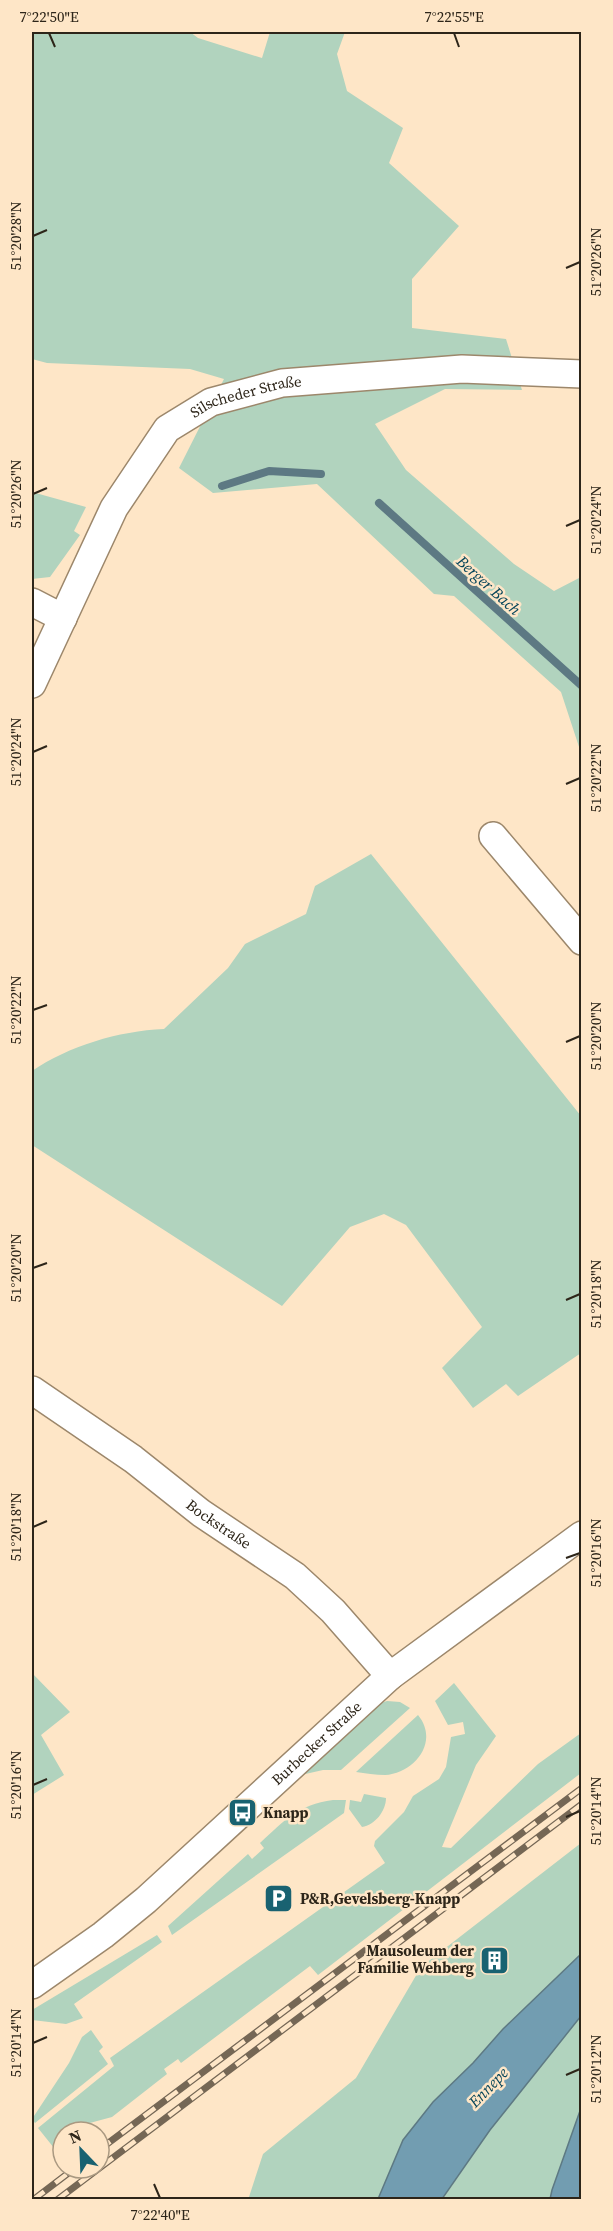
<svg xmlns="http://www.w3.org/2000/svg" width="613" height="2231" font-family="'Source Serif 4',serif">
  <rect width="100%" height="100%" fill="#fee6c7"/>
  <path fill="#b1d3be" d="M32,32H190L198,38L262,58L270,32H345L337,54L347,91L403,128L389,163L459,226L412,279V328L506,339L522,390L445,389L375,424L406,470L514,564L554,591L581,577V753L561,692L454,596L434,594L317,484L213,493L179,468L224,379L190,369L47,363L32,359Z
    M32,492L86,507L74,531L80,535L50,577L32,579Z
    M371,854L581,1116V1353L518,1396L506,1384L473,1408L442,1368L482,1327L406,1225L384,1214L350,1227L282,1306L32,1145V1071C69,1046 118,1031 164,1029L228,968L245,944L306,914L315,886Z
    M32,1673L70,1712L41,1735L64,1775L32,1795Z
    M454,1683L496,1736L476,1765L442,1847L451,1848L538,1764L581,1733V1773L318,1975L310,1966L181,2063L178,2059L164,2069L167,2074L112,2117L86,2124L76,2132H63V2142L54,2148L38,2128L114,2066L110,2058L385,1863L374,1846L375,1841L404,1812L413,1796L439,1779L446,1767L451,1737L465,1734L463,1722L448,1725L435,1701Z
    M387,1701L400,1702L410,1708L341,1770H323L301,1775L378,1704Z
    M418,1715C440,1742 414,1773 385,1775C376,1775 365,1773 356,1772Z
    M364,1794L386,1798C386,1811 375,1825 362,1827L349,1809L350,1800L361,1802Z
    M333,1800H346L344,1813L172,1935L168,1926L248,1854L252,1859L264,1848L260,1843C285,1820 298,1805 333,1800Z
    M581,1843V1954L503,2029L473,2063L382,2189L378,2199L248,2200L263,2154L356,2078L421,1967Z
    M157,1935L162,1942L74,2004L83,2018L66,2024L32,2020V2010Z
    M581,2016V2108L550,2199L442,2200L490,2130Z
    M91,2030L103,2047L99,2051L108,2064L35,2123L32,2119L69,2063L82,2037Z"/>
  <path fill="#729db1" stroke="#5d7983" stroke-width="1.5" d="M581,1954V2016L490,2130L442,2199H378L403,2140L433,2102L473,2063L503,2029Z
    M581,2108V2199H550L552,2190Z"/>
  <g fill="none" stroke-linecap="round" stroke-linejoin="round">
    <path stroke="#5d7983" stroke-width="8" d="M222,486L269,471L321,474
      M379,503L582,686"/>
    <defs>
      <g id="street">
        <path d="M32,602L63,618"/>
        <path id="s1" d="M32,684L114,508L167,429L211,402L282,383L462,369L582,374"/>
        <path d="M493,836L582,941"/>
        <path id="s2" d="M32,1390L133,1459L201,1513L295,1576L333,1611L390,1676"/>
        <path id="s3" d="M32,1985L103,1935L146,1900L390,1676L582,1535"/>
      </g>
    </defs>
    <use href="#street" stroke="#9c876b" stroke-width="30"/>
    <use href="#street" stroke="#fff" stroke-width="27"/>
    <defs>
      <path id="rail" d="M99,2150L582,1788
        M33,2200L75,2168
        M57,2200L582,1804"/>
    </defs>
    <use href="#rail" stroke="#756755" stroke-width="7"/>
    <use href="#rail" stroke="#fee6c7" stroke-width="4.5" stroke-dasharray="14" stroke-linecap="butt"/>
  </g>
  <path fill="none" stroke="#2d2519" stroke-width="2" d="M49,33L55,47M454,33L459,47M33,236L47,230M566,268L580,262M33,494L47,488M566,526L580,520M33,752L47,746M566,784L580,778M33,1010L47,1005M566,1042L580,1036M33,1268L47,1263M566,1300L580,1294M33,1527L47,1521M566,1558L580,1553M33,1785L47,1779M566,1817L580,1811M33,2043L47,2037M566,2075L580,2069M154,2184L160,2198"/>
  <defs>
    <symbol id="bus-square" viewBox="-11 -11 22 22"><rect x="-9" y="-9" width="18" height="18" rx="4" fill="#196271" stroke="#fee6c7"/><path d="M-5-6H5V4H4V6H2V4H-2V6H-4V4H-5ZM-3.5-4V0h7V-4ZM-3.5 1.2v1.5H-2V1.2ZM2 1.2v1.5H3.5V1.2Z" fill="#fff"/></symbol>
    <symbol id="parking-square" viewBox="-11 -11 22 22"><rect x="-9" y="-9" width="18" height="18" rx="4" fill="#196271" stroke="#fee6c7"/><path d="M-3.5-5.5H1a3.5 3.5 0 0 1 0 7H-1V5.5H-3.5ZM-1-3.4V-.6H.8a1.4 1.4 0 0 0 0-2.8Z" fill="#fff"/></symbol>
    <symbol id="building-square" viewBox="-11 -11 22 22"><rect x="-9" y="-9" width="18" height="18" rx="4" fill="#196271" stroke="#fee6c7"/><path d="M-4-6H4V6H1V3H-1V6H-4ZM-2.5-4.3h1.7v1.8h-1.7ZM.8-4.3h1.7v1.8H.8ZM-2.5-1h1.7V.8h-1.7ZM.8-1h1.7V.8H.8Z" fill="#fff"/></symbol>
  </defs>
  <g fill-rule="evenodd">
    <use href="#bus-square" x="226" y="1796" width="33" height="33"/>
    <use href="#parking-square" x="262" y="1882" width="33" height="33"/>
    <use href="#building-square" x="478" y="1944" width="33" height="33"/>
  </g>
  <g text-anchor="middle" stroke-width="5" stroke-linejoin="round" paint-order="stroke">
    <g font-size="15" fill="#2d2519" stroke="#fee6c7">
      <text dy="5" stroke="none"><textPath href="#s1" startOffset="376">Silscheder Straße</textPath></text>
      <text dy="5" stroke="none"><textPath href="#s2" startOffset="230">Bockstraße</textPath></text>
      <text dy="5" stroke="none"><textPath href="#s3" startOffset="374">Burbecker Straße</textPath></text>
    </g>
    <g font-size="15" font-weight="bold" fill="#2d2519" stroke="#fee6c7" text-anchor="start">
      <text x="263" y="1818">Knapp</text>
      <text x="300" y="1904">P&amp;R,Gevelsberg-Knapp</text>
      <text x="474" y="1956" text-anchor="end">Mausoleum der<tspan x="474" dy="17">Familie Wehberg</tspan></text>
    </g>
    <g font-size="16" font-style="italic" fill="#06455a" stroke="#fee6c7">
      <text transform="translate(489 585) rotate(42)" y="6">Berger Bach</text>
      <text transform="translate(488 2087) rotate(-46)" y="6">Ennepe</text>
    </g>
  </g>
  <rect width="613" height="2231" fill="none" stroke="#fee6c7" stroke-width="66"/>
  <g transform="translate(81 2150) rotate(337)"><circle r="28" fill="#fee6c7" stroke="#aa9981" stroke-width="1.5"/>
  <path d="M0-4.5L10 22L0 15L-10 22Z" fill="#196271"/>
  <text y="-9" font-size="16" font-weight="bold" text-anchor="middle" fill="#2d2519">N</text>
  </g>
  <rect x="33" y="33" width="547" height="2165" fill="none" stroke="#2d2519" stroke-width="2"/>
  <g font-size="15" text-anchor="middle" fill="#2d2519">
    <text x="49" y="22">7°22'50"E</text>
    <text x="454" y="22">7°22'55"E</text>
    <text transform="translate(16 236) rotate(-90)" y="5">51°20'28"N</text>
    <text transform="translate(596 262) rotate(-90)" y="5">51°20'26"N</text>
    <text transform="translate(16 494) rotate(-90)" y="5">51°20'26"N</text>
    <text transform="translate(596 520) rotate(-90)" y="5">51°20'24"N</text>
    <text transform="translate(16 752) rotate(-90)" y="5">51°20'24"N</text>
    <text transform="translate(596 778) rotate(-90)" y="5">51°20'22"N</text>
    <text transform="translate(16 1010) rotate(-90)" y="5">51°20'22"N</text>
    <text transform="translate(596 1036) rotate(-90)" y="5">51°20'20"N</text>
    <text transform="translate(16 1268) rotate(-90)" y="5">51°20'20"N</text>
    <text transform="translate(596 1294) rotate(-90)" y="5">51°20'18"N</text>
    <text transform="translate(16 1527) rotate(-90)" y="5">51°20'18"N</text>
    <text transform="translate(596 1553) rotate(-90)" y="5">51°20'16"N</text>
    <text transform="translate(16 1785) rotate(-90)" y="5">51°20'16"N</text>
    <text transform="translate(596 1811) rotate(-90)" y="5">51°20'14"N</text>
    <text transform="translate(16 2043) rotate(-90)" y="5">51°20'14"N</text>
    <text transform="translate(596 2069) rotate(-90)" y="5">51°20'12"N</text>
    <text x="160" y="2220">7°22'40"E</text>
  </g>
</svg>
